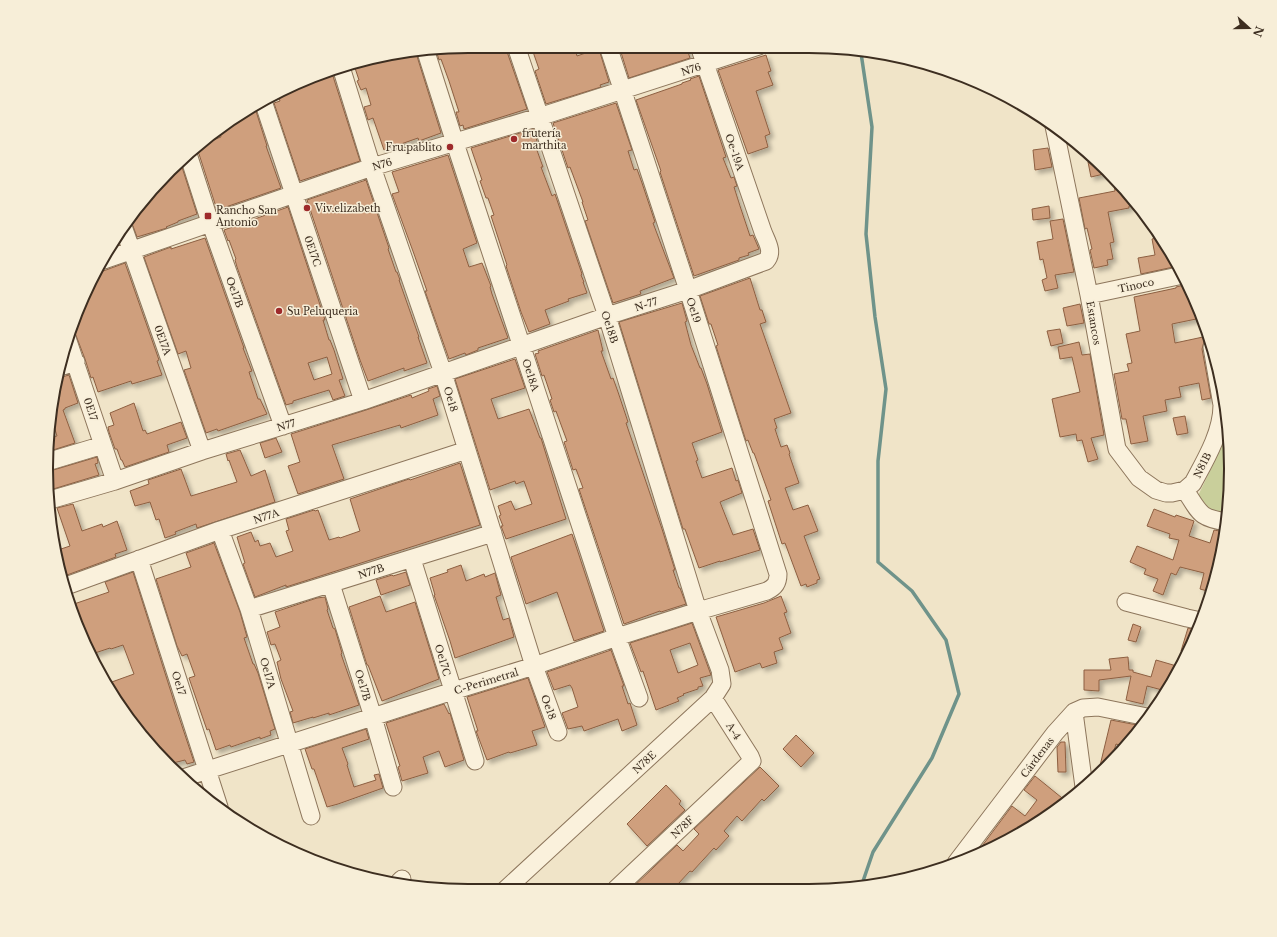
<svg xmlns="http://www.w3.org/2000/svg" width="1277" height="937" font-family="'Libre Baskerville',serif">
  <defs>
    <filter id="shadow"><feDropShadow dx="3.5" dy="3.5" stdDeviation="2" flood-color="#0004"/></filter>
  </defs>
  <rect width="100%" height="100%" fill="#f0e4c8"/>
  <path fill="#c9cf9b" d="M1228,428L1230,441L1227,522L1195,502L1221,448Z"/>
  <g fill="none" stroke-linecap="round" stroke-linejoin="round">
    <path stroke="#6f938a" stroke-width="3.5" d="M861,887L873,852L932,758L959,694L946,640L912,591L878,562V461L886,389L875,317L866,234L872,127L861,53"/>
  </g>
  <path fill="#cf9f7d" stroke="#8d5f41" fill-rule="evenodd" filter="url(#shadow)" d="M468,46H505L527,109L464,129L463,125L460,126L456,112H459L449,81L441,59L439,60L436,50Z
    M531,46H574L577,56L594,50L593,46H598L609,82L600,85L601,87L546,104L535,71L539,69Z
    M619,46H686L690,58L629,78Z
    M416,53L441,133L419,141L418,138L384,150L373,118L368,120L364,107L371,105L366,88L361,90L357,81L359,80L353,62L359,60Z
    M766,55L771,71L768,72L773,85L756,91L770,134L765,136L768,147L748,154L718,70Z
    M331,70L360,161L300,181L274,103L280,101L278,94L307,78Z
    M699,76L726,157L723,158L731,178L734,177L737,186L734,187L740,206L750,236L753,235L759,249L748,253L749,255L739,258V260L694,276L660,172L661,171L636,100L682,84V83L691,80L690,79Z
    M616,103L632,150L628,151L634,170L637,169L642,183L655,222L653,223L674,278L640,291L641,294L613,303L585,221L588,220L582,202H583L570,167L568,168L553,123Z
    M255,108L267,146H266L281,188L217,210L199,154L196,150L205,143L221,137L219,130L234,117Z
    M533,129L537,141L534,142L543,167H541L552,196L555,194L582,274L581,275L584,282H583L587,293L568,299L569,301L545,310L550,324L529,332L521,312L506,266L507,265L491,216L494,215L488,198H486L480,181L482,180L471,148Z
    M1048,148L1052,167L1035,170L1033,150Z
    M448,155L477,243L463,249L469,267L482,263L491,286L490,287L492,294L508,338L478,348V350L466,355L465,353L449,359L425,291H427L414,254L392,194L399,192L392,172Z
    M1096,160L1108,173L1091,177L1088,162Z
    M181,164L197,214L178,221V222L166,227L167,228L137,237L133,226L130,221L151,190Z
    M1113,178L1137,204L1129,206V208L1108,212L1114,242L1110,243L1113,259L1107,260L1108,265L1094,268L1090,250L1092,249L1087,228L1085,229L1079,198L1115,191Z
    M366,180L389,248L388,249L396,272H397L400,280H399L419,337H418L427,363L404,371V368L368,381L360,360L307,200Z
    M1049,206L1050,218L1033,220L1032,209Z
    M288,207L325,320H323L329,340H330L334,350L343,379L339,380L345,396L333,400L329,390L293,401V403L286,405L237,267L235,260L236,259L229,240L228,241L224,230ZM327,357L332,374L314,380L308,363Z
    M1063,219L1074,272L1055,275L1058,288L1045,291L1042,280L1047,278L1043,259L1040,260L1037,242L1053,239L1050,221Z
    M1160,237L1178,266L1141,274L1138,258L1155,255L1152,239Z
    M205,238L244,348H243L252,371L249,372L258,399H260L267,414L218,431L217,429L206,433L184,370L191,368L186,351L178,354L144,257L171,247V249Z
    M125,263L159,360L157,361L162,375L132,384L131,381L98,392L93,377L91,378L85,359L72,325L89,282L95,274Z
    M750,278L760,310H762L766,322L760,324L791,413L774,419L777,428L775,429L781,447L787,445L790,453L789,454L799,483L785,488L793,510L808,505L818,531L804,536L820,579L817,580V583L807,587L806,584L801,586L785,543L782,544L768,501L771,500L754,453H753L748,440L746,441L716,346L718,345L711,324H709L700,296Z
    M1188,284L1201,318L1172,324L1175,343L1203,337L1204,342L1202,349L1211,398L1202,400L1199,383L1179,387L1181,397L1165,400L1167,411L1143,416L1148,441L1131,444L1126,419H1122L1114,374L1129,371L1127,364L1132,363L1126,334L1140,331L1134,297L1176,288V287Z
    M682,303L687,321L685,322L691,345L700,368H701L707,384L722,432L692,443L698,460L696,461L702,478L732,468L736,481L738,480L742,493L720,502L733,535L753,529L760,550L720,562V561L699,568L685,529H683L619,322Z
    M1080,304L1084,323L1067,326L1063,308Z
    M1060,329L1063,343L1051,346L1047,331Z
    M598,330L603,351H601L611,379L613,378L618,392L628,422L626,423L662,529L675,570H673L679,588H680L686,604L661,612L660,611L624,624L579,489L583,488L576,469L573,470L564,442L567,441L556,411L554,412L550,400L552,399L544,375L542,376L535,354L539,353L538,351Z
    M1079,342L1082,355L1090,354L1104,435L1091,438L1098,459L1088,462L1082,440L1077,441L1076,434L1060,437L1052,399L1080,392L1072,357L1060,359L1058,347Z
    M515,359L525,388L491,399L498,419L529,409L540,438H541L566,519L506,539L501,526H503L499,516L501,515L498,506L511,501L515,510L532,504L524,481L516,484L515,481L490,490L455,379Z
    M69,375L78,403L65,408V409L63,410L75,443L50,451V437L57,436L50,413L58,378Z
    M437,386L440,396L433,399L438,415L401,428L400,425L332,445L344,479L298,494L288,466L300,462L291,434L366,410L411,395L412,398L429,391L428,389Z
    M134,403L143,431L145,430L147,434L181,422L187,438L167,445L169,452L125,467L122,460H121L117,449H115L109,432L108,427L114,425L110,413Z
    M1185,416L1188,433L1177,435L1173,418Z
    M276,438L282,452L265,458L260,443Z
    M240,450L251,476L265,470L275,502L197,528L196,524L175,532L176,534L165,538L159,519L156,520L150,502L135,506L130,491L149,484L148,480L181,469L191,496L237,482L229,460L228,461L226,454Z
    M97,457L98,463L95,464L99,475L50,490V471Z
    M460,463L480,525L286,587V585L255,597L243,564L245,563L237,537L251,532L255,542L258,540L260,546L270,543L276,557L293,551L286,531L289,530L286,519L314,510L315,511L318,510L329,540L339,537L340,538L360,531L350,499L409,479L410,480Z
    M73,504L82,531L102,524L103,527L117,521L127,550L115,554L116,557L67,575L58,550L70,546L57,508Z
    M1154,509L1175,517L1176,515L1194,521L1189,536L1210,543L1214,530L1225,532L1211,592L1200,589L1204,573L1180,567L1176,575L1171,573L1163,595L1153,591L1158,579L1144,574L1146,569L1130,562L1137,546L1173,560L1179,540L1169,538L1170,534L1147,526Z
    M572,534L604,631L574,641L557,592L526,604L511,557Z
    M214,543L240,612L247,637L244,638L253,664H254L258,673L275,729L270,731L271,735L260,739V737L231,747L230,745L216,750L209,729L207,730L189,678L195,676L187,654L182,656L177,646L156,579L191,567L186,553Z
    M461,565L466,581L484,574L485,577L495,573L501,595L496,597L503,620L509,618L514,637L455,658L450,641L434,595H435L430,578L448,572L447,570Z
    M133,572L177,711L194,762L187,764L185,760L169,764L133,726L109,683L134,674L123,645L111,649L110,648L92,654L87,646L74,604L109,592L105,582Z
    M406,572L410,585L381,595L376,580L392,575L393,576Z
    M380,596L386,612L415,602L439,679L382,701L368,665H367L349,607Z
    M781,596L787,612L784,613L791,633L779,638L783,649L774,652L777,663L762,668L760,663L735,672L716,617L764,603Z
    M325,597L328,609L327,610L333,628L335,629L342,653L341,654L359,705L329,715V713L313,718V717L293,723L290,712L293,711L281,679L277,662L281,660L275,644L271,645L267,632L280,627L275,612L317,598Z
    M692,623L711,675L700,678L703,686L698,687V689L683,694L684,695L677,698L679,701L656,710L643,671L641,672L630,643ZM690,643L698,665L678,673L670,650Z
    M1133,624L1141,627L1136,642L1128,640Z
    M1188,628L1197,630L1187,653L1181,651Z
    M611,650L624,686H622L628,704L630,703L637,725L622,731L618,719L584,731L582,726L568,729L562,713L578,707L572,688L570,685L554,690L547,672Z
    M1128,657L1129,670H1133V672L1151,677L1156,660L1180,667L1175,680L1166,691L1147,686L1143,704L1126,700L1131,676L1099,680V691L1084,690V670H1111L1109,659Z
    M528,678L545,727L532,731L537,745L510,753L509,752L487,760L476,731H478L467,697Z
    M444,704L449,714L450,713L464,760L445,767L439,751L423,757L428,773L402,781L398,767L400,766L386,723Z
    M1111,720L1137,725L1134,736L1126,747L1116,744L1111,761L1098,774Z
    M366,729L369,739L342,748L348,764L347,765L354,787L376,780L374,775L379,774L383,788L338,804L327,807L314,769H312L305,749Z
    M796,735L814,753L801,767L783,749Z
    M1061,742H1065L1066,772H1058L1057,747Z
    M760,767L779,786L764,801L762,799L742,821L737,816L724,831L729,836L716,850L714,848L692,872L690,871L678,884L677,883L672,889H631L677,845L683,851L699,834L694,829Z
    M1035,776L1067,802L986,850L982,846L1012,806L1025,816L1037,800L1024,790Z
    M666,785L681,801L679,804L685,810L647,846L627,824Z"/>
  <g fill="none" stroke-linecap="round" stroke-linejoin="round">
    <defs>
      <path id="minor" d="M426,52L455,143L617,637L639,698
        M341,67L372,167L443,373L534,666L558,732
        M263,101L363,401
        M1054,126L1089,295L1117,449L1139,478L1156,490L1166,493H1172L1185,490L1193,483C1206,459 1222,432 1222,405L1212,347
        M189,157L208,216L283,426
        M124,229L202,451
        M104,260L372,167L539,117L759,46
        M1089,295L1183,275
        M67,338L115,481
        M60,367L76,362
        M50,461L103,445
        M1185,490C1200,513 1199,518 1227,522
        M50,500L115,481L202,451L363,401L607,316L688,290L766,261C774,252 767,242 763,232L699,46
        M220,530L249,609L311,816
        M139,559L219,807
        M412,559L475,761
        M331,584L373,717L393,787
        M66,586L220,530L467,450
        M1126,602L1187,618L1201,621
        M249,609L493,533
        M1074,712L1084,787
        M183,778L453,691L534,666L617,637L698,611L767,591C775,587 778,583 778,574L688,290L608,46
        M956,863L1055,733L1074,712L1083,708L1098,707L1147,717
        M399,882L402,879
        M616,889L752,761L750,756L713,698
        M505,890L713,698L722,684L720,670L698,611L607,316L516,46"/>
    </defs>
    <use href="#minor" stroke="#8d765c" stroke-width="19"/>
    <use href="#minor" stroke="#faf1dc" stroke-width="17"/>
  </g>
  <g fill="#9e2a2b" stroke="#f7eed8" stroke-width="1.5">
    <circle cx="514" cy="139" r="4"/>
    <circle cx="450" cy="147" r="4"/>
    <circle cx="307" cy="208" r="4"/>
    <rect x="204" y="212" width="8" height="8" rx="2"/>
    <circle cx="279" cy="311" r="4"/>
  </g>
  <g text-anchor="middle" stroke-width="3" stroke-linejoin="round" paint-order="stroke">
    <g font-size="10" fill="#3d2e20" stroke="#f7eed8">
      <text transform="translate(691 69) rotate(-18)" y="4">N76</text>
      <text transform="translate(735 152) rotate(71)" y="4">Oe-19A</text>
      <text transform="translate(382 164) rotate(-17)" y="4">N76</text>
      <text transform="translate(313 251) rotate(71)" y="4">0E17C</text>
      <text transform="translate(1136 285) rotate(-12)" y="4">Tinoco</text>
      <text transform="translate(235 292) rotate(70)" y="4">Oe17B</text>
      <text transform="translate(646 304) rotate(-18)" y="4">N-77</text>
      <text transform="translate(694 310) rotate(72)" y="4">Oe19</text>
      <text transform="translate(1094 323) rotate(80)" y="4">Estancos</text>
      <text transform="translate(610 327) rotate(72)" y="4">Oe18B</text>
      <text transform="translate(163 340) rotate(70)" y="4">0E17A</text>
      <text transform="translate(531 375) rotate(72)" y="4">Oe18A</text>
      <text transform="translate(451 399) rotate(73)" y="4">Oe18</text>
      <text transform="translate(91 409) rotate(72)" y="4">0E17</text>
      <text transform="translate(286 425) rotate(-17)" y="4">N77</text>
      <text transform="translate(1202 465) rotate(-64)" y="4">N81B</text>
      <text transform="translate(266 516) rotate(-18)" y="4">N77A</text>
      <text transform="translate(371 571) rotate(-18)" y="4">N77B</text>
      <text transform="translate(443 660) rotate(73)" y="4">Oe17C</text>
      <text transform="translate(268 673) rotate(74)" y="4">Oe17A</text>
      <text transform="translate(486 681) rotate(-17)" y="4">C-Perimetral</text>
      <text transform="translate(179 683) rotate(72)" y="4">Oe17</text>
      <text transform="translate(363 685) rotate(73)" y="4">Oe17B</text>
      <text transform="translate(549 707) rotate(70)" y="4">Oe18</text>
      <text transform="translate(734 731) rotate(57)" y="4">A-4</text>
      <text transform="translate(1037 757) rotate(-53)" y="4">Cárdenas</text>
      <text transform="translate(644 762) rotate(-43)" y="4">N78E</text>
      <text transform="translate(682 827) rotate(-43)" y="4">N78F</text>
    </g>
    <g font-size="10" fill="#3d2e20" stroke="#f7eed8" text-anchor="start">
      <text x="522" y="137">frutería<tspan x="522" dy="12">marthita</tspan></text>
      <text x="442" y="151" text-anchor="end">Fru.pablito</text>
      <text x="315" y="212">Viv.elizabeth</text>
      <text x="216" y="214">Rancho San<tspan x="216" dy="12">Antonio</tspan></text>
      <text x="287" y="315">Su Peluqueria</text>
    </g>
  </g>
  <path d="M0 0H1277V937H0ZM468 53H809A415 415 0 0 1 1224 468V469A415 415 0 0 1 809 884H468A415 415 0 0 1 53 469V468A415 415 0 0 1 468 53Z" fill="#f7eed8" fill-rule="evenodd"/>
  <path fill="none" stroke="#3d2e20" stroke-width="2" d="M468 53H809A415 415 0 0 1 1224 468V469A415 415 0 0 1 809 884H468A415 415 0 0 1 53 469V468A415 415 0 0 1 468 53Z"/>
  <g transform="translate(1249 28) rotate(111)" stroke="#f7eed8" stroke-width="3" paint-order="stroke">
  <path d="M0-3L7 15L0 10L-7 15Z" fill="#3d2e20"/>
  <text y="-6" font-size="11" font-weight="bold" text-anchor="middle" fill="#3d2e20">N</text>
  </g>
</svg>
